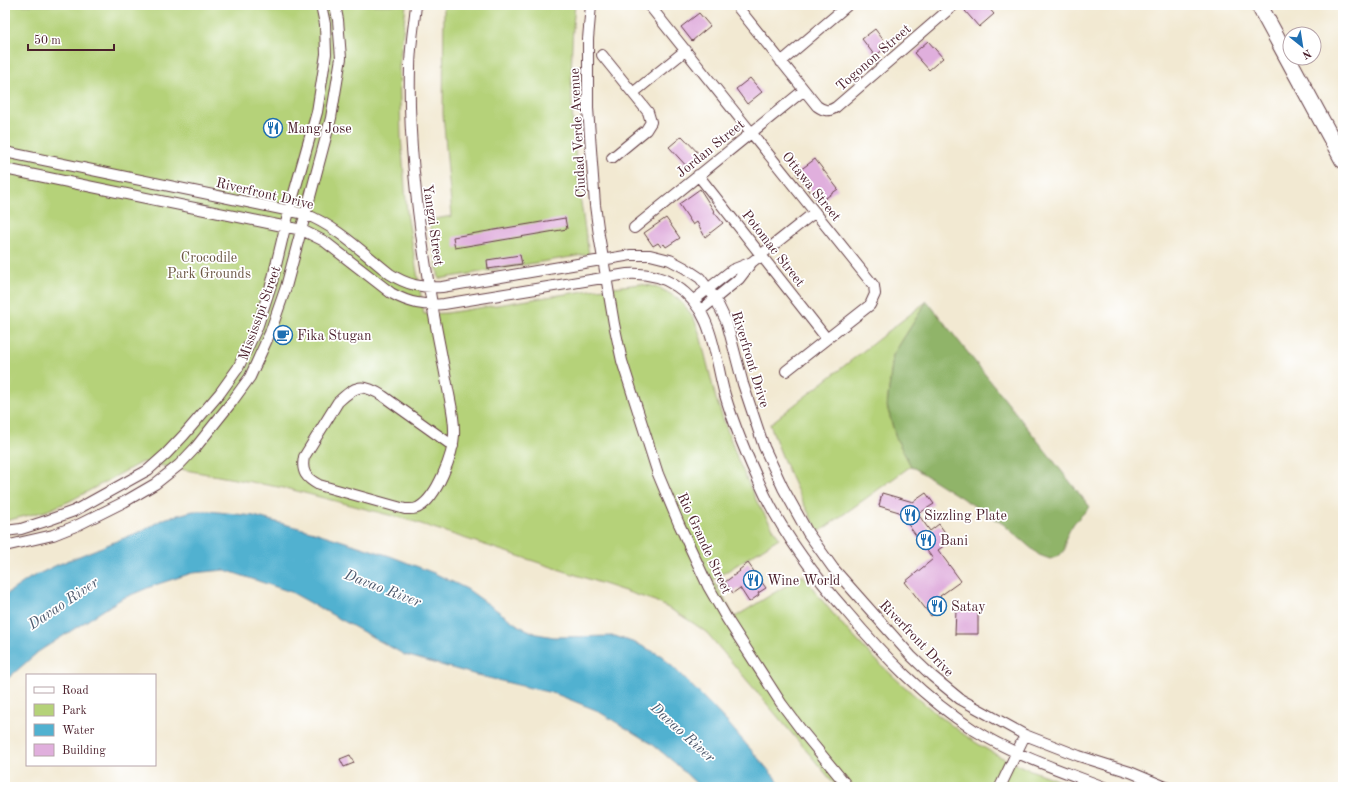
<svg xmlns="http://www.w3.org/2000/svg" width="1348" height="792" font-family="'Old Standard TT',serif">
  <rect width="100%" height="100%" fill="#fff"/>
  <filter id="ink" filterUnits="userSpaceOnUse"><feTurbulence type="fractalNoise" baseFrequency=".025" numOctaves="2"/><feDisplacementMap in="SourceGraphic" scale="8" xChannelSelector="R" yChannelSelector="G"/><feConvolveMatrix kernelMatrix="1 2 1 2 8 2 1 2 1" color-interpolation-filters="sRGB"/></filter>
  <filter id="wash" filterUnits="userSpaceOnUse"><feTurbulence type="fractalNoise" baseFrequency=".012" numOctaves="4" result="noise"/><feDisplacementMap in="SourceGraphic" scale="16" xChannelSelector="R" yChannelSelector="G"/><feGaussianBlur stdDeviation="0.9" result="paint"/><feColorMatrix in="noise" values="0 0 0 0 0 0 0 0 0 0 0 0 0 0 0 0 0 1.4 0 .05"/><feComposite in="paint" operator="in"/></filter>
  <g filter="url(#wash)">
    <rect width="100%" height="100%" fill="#f2e9d2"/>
    <path fill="#b5d279" stroke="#807852" d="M5,5H406L399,67L401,137L407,213L424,314L447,313L597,289L640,284L657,287L667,292L677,298L686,307L695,321L700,335L716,399L738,460L757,502L779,538L713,580L735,617L803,575C840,627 887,674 937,714C956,729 976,744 997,755C1022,768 1050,777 1076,787H837L707,633C690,620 674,611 655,601L412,521L289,489L142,462L70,501L46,511L5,521Z
      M444,5H575C566,88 575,172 589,254L439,279L429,220L452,216L443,114Z
      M927,301L893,355L887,406L896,438L911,466L819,532C799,497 783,462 770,424Z"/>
    <path fill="#90b469" stroke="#6d6a4a" d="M927,301L1090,507L1074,523L1068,533L1065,540V549L1059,556L1050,559L1039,555L1003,524L911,466L896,438L887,406L893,355Z"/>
    <path fill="#51b1d0" stroke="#4e687e" d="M193,511H209L254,516L314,532L390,556L434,573L467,589L519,626L537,634L554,637L615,636L638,644L662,656L706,700L728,723L783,787H700L675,763L652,744L596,710L556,694L480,676L405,655L291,592L225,570L192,573L155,585L121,599L38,652L5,681V595L30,578L57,565L144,530L163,519Z"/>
    <g id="blocks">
      <path fill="#e0afdd" d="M972,5H986L994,14L979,27L965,11Z
        M699,13L710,26L692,41L681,27Z
        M875,29L888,46L875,56L862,39Z
        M928,41L943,58L929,70L914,53Z
        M750,78L762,92L747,104L736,89Z
        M682,136L702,157L689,169L669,147Z
        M815,159L838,189L819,203L796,173Z
        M700,189L714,211H713L723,223L705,237L697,222L693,225L679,204Z
        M565,218L567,229L455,248L453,237Z
        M666,218L680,238L666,247L664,244L661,247L658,243L653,246L644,233Z
        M520,255L522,264L488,269L487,260Z
        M882,493L913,502L926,493L934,504L918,514L930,531L939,524L951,541L938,550L961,581L940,596L946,604L931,616L905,582L933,559L899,512L879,506Z
        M748,563L766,588L758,593L759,595L749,602L740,588L733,593L725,582L740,571L739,570Z
        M956,610H978V634H955Z
        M350,755L354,763L344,767L340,759Z"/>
    </g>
  </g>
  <g filter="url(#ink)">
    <use href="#blocks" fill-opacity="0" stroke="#633d44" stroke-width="1"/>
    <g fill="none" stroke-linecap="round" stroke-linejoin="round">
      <defs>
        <path id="street" d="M416,5C414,26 410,47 410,68C408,141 417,214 429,286C434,319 441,351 447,384C450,401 455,418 454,435C453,455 437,497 419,507C415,510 410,509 405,509L319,485C306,478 301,472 304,457L338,402C356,385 362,383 383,396L453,446
          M591,5L588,39V108L595,205L599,235L614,324L622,361L658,474L679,524L708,586L727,619L781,703L802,731L848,787
          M649,5L874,286L875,294L870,305L786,371
          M736,5L817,106C824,111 829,112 836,107L954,5
          M602,55L648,112L651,122L646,130L612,158
          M781,62L848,5
          M633,93L686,50
          M5,152L305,214C338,227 363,253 390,274C407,285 422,288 442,287L631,255H650L670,260L685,268L700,278L715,298L727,323L743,384L764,447L783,488L808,533L833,568L911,656L932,676L960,699L1025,735L1079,756L1130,772L1166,787
          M5,169L302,230L324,241L391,293C409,303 424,306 444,304L627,274C644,273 661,276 676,286C714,310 714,356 725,395C735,429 750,463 765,495C786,538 815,576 846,611C884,656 924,698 974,730C1014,755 1060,770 1104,787
          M698,175L827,339
          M634,228L804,90
          M694,300L732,270L752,262
          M701,310L739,279L752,262L815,212
          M5,531L21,529L49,520L74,511L148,470L166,454L184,435L220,393L238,368L257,328L272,282L289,211L317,112L326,54L325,24L321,5
          M5,546L53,535L78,525L124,502L155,484L179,465L196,447L231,403L250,377L270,333L286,287L331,118L341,58L338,20L335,5
          M1000,787L1025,735"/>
        <path id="primary" d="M1259,5L1343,160"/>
      </defs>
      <use href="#street" stroke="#633d44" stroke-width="12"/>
      <use href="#primary" stroke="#633d44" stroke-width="18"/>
      <use href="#street" stroke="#fff" stroke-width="10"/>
      <use href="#primary" stroke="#fff" stroke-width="16"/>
    </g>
  </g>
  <defs>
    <symbol id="restaurant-ring" viewBox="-11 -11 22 22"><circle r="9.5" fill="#fff" stroke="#1f6fb2" stroke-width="1.5"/><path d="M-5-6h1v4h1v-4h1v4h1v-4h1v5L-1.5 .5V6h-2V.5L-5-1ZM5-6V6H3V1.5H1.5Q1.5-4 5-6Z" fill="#1f6fb2"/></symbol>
    <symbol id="cafe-ring" viewBox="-11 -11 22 22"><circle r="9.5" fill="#fff" stroke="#1f6fb2" stroke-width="1.5"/><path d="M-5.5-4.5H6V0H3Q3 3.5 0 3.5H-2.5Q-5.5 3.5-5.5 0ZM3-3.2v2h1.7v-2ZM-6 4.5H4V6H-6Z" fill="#1f6fb2"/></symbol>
  </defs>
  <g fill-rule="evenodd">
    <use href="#restaurant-ring" x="262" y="117" width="22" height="22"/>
    <use href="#cafe-ring" x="272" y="324" width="22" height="22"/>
    <use href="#restaurant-ring" x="899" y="504" width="22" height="22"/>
    <use href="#restaurant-ring" x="915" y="529" width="22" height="22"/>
    <use href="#restaurant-ring" x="742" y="569" width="22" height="22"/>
    <use href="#restaurant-ring" x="926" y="595" width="22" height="22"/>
  </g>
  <g text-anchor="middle" stroke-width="3.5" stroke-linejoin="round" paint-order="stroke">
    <g font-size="14" fill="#4a1f2b" stroke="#fff">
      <text transform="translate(873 57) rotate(-41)" y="5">Togonon Street</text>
      <text transform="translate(577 133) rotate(-93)" y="5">Ciudad Verde Avenue</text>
      <text transform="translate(710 148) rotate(-39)" y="5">Jordan Street</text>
      <text transform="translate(812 186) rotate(51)" y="5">Ottawa Street</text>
      <text transform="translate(265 193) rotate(13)" y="5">Riverfront Drive</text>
      <text transform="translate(434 225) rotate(82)" y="5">Yangzi Street</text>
      <text transform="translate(774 248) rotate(52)" y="5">Potomac Street</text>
      <text transform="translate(259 313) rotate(-70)" y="5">Mississipi Street</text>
      <text transform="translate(751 359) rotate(73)" y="5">Riverfront Drive</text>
      <text transform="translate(705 543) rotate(65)" y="5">Rio Grande Street</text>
      <text transform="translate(917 638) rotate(46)" y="5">Riverfront Drive</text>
    </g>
    <g font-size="14" fill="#4a1f2b" stroke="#fff" text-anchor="start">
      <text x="287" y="133">Mang Jose</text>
      <text x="297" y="340">Fika Stugan</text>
      <text x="924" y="520">Sizzling Plate</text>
      <text x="940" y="545">Bani</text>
      <text x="767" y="585">Wine World</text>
      <text x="951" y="611">Satay</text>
    </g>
    <g font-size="14" fill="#6a5542" stroke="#fff">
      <text x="209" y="262">Crocodile<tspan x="209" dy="16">Park Grounds</tspan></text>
    </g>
    <g font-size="15" font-style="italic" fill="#4d596d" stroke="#fff">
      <text transform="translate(383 588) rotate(21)" y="5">Davao River</text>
      <text transform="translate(63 603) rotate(-34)" y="5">Davao River</text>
      <text transform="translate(683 732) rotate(42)" y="5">Davao River</text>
    </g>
  </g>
  <rect width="1348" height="792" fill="none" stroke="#fff" stroke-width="20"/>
  <rect x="26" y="674" width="130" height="92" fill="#ffffff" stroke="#b7a5aa"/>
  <rect x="34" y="687" width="20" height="6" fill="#ffffff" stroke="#b7a5aa"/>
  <text x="62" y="694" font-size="12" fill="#4a1f2b">Road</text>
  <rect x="34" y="704" width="20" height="12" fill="#b5d279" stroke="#b7a5aa"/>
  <text x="62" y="714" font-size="12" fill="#4a1f2b">Park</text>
  <rect x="34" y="724" width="20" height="12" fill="#51b1d0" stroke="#b7a5aa"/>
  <text x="62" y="734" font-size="12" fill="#4a1f2b">Water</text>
  <rect x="34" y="744" width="20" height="12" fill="#e0afdd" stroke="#b7a5aa"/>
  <text x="62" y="754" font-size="12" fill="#4a1f2b">Building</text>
  <g transform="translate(1302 46) rotate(150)"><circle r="19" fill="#ffffff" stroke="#b7a5aa"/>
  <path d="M0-3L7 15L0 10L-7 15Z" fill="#1f6fb2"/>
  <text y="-6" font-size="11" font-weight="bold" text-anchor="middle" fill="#4a1f2b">N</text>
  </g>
  <path d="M28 44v6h86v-6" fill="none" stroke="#4a1f2b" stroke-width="2"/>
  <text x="34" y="44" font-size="12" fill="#4a1f2b" stroke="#ffffff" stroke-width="3" paint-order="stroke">50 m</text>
</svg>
